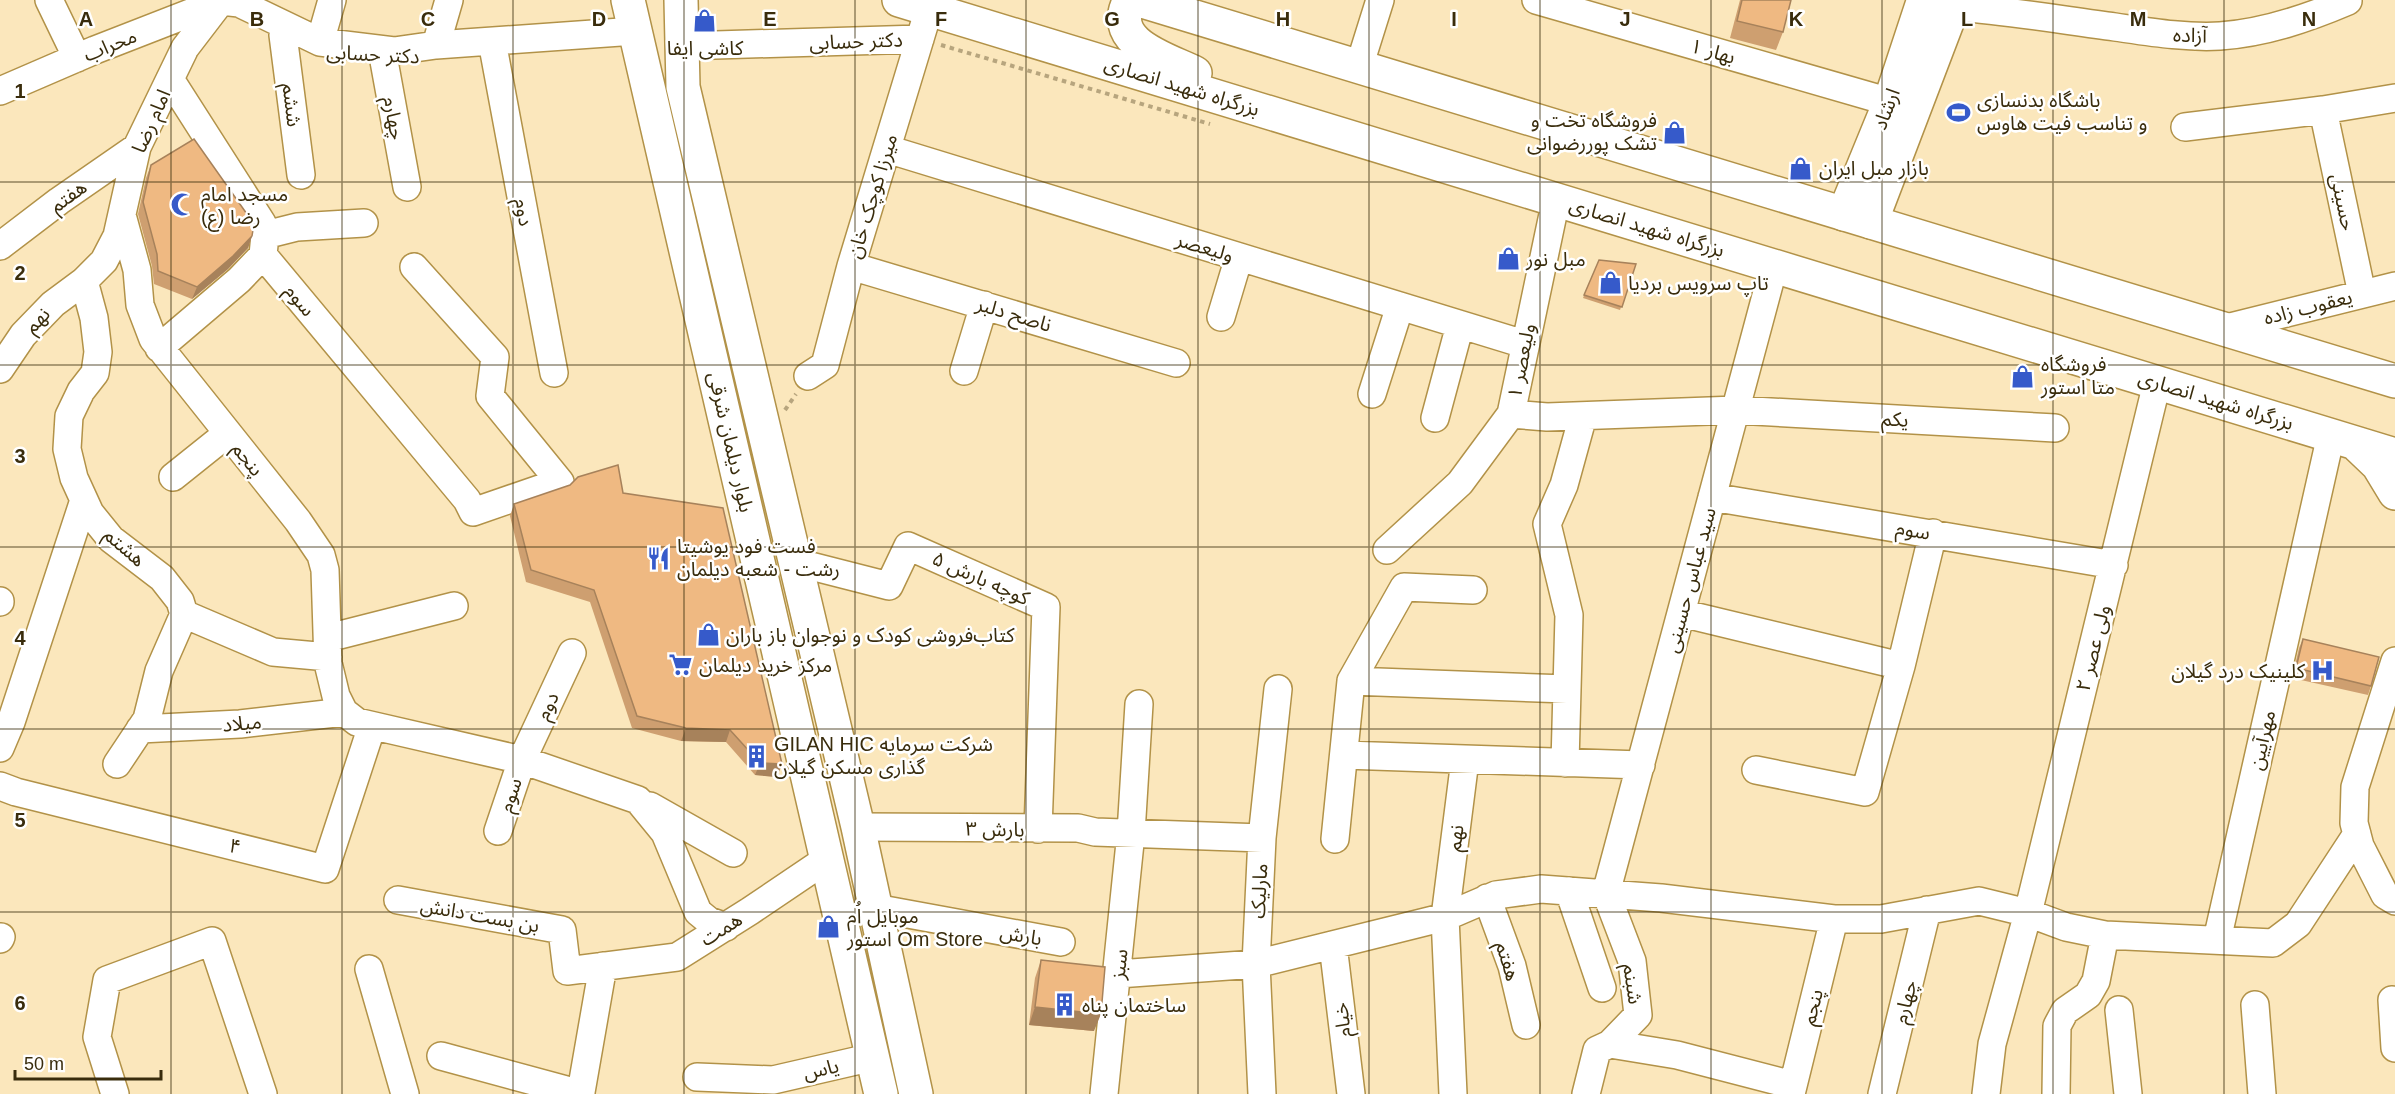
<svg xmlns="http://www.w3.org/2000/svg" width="2395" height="1094" font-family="Helvetica,'Noto Sans Arabic',sans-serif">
  <rect width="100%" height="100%" fill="#fbe7bc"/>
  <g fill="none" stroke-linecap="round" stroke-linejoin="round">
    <defs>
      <path id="minor" d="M49,0L77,58
        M1536,0L1890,102
        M1956,7C2010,11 2062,20 2115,27C2150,32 2186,38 2220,36C2265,33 2308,18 2348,1
        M283,35L301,175
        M320,42L332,0
        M436,45L449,0
        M683,46L920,39
        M382,50L407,187
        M494,52L554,373
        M1359,67L1380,0
        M170,79L262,223L265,235L263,255L467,500L473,512L560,482L490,396L495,357L414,267
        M0,91L95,50L221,1L239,3L320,42L394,51L436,45L635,31
        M2323,110L2362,294
        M2185,127L2323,110L2395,98
        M887,149L1524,344
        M122,215L137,270L140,305L153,339L298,521L321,555L325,570L328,663L336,696L344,712L357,722L522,760L638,800L665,833L698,912L709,921L726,927
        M265,235L297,227L364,223
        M0,246L59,201L137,147
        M851,266L1176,363
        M84,281L94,318L98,352L95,373L81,391L69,416L67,449L74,478L90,513L111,539L162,578L180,601L184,614L159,671L147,719L117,764
        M1221,317L1239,257
        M2222,329L2395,286
        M159,348L239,280L263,255
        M0,369L23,335L53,304L84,281L104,261L117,236L137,147L185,48L221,1
        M964,371L984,305
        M808,376L825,365L851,266L929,9
        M1372,394L1400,306
        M1511,414L1547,417L1736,410L2055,428
        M1435,418L1460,325
        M173,477L228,433
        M1712,497L2114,565
        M1387,550L1460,483L1511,414L1556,200
        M795,562L889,586L908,546L1046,607L1038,829
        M0,602V601
        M1681,613L1901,666
        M184,614L273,652L328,657
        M328,638L454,606
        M2395,661L2355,787L2354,823L2360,846L2385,895L2395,901
        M1351,681L1567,689
        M140,729L240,724L344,712
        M0,748L11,722L84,500
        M1344,755L1641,765
        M1565,763L1569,615L1547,524L1564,485L1583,416
        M1756,770L1865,792L1901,666L1933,533
        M0,786L16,792L325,869L372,726
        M650,806L733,853
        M858,827L1078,828L1095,832L1262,838
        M498,831L522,760L572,653
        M1335,839L1351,681L1404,587L1473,590
        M1569,891L1602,988
        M1487,898L1512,966L1526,1025
        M398,900L562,930L567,971L677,957L750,911L827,859
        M875,908L1061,942
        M0,939L1,937
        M2217,940L2331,435
        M1333,945L1351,1094
        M369,969L405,1094
        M1118,974L1256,964L1445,917L1496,895L1541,889L1661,898L1834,919H1881L1979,901L2028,913L2066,927L2105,935L2273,943L2298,924L2357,834
        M2392,1000L2395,1048
        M2255,1005L2262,1094
        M2119,1010L2128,1094
        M1610,1044L1677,1055L1793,1085
        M441,1056L581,1094
        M697,1077L773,1080L873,1057
        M581,1092L603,966
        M115,1094L97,1037L107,980L212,941L263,1094
        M1104,1094L1131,833L1139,704
        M1262,1094L1256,964L1262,838L1278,689
        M1453,1094L1445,917L1465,760
        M1586,1094L1597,1050L1610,1044L1638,1015L1632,961L1606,893L1774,266
        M1791,1094L1834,919
        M1882,1094L1927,910
        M1986,1094L1992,1044L2028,913L2157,383
        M2056,1094L2057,1026L2065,1011L2088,995L2096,981L2105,935"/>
      <path id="major" d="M628,0L881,1094
        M681,0L683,87L858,827L916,1094
        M1844,214L1890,102L1923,2
        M1871,222L1951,12"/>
      <path id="highway" d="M899,0L2395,455
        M1130,0C1106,43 1167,59 1195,73
        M1139,0L2395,381
        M2356,444L2378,465L2395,493"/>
    </defs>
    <use href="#minor" stroke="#b29248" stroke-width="30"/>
    <use href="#major" stroke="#b29248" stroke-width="36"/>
    <use href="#highway" stroke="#b29248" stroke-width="36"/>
    <path stroke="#b7a57e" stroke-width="4" stroke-dasharray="4.5 4.5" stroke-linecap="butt" d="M941,45L1210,124
      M785,410L796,394"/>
    <use href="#minor" stroke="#fff" stroke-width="27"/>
    <use href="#major" stroke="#fff" stroke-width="33"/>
    <use href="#highway" stroke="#fff" stroke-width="33"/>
  </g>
  <path fill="#ce9f70" d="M1740,0H1791L1783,32L1776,50L1730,38Z
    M151,165L252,236L248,248L228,269L192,299L154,284L152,266L138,214L146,178Z
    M1599,260L1636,264L1620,310L1583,298Z
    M623,493L782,764L777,777L755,775L726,742L681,741L632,728L590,602L526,582L510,516L514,504Z
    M2303,639L2371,686L2368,695L2292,678L2299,648Z
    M1041,960L1094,1031L1029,1025L1035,978Z"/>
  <path fill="#a7825b" d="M252,236L248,248L228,269L192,299L197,287Z
    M686,728L730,730L726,742L681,741Z
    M760,763L782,764L777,777L755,775Z
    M1035,1007L1101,1014L1094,1031L1029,1025Z"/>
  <path fill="#efb982" stroke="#a7825b" stroke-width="1.5" d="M1742,0H1791L1783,32L1737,21Z
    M194,139L254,224L252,236L233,256L197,287L158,271L157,254L143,202L151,165Z
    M1599,260L1636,264L1622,307L1584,295Z
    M618,465L623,493L723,508L782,764L760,763L730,730L686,728L637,716L594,590L531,570L514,504L570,485L578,477Z
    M2303,639L2379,657L2371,686L2296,668Z
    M1041,960L1105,967L1101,1014L1035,1007Z"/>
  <path fill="none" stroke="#392c0c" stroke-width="1.5" stroke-opacity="0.55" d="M171,0V1094M342,0V1094M513,0V1094M684,0V1094M855,0V1094M1026,0V1094M1198,0V1094M1369,0V1094M1540,0V1094M1711,0V1094M1882,0V1094M2053,0V1094M2224,0V1094M0,182H2395M0,365H2395M0,547H2395M0,729H2395M0,912H2395"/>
  <defs>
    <symbol id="shop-bare" viewBox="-9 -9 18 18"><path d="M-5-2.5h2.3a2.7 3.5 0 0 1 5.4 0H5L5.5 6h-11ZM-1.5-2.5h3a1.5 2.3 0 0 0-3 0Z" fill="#365aca" stroke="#fff" stroke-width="2.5" paint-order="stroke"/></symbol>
    <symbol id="stadium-bare" viewBox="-9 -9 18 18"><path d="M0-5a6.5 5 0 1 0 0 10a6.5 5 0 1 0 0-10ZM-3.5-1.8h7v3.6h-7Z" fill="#365aca" stroke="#fff" stroke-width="2.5" paint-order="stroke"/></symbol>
    <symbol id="mosque-bare" viewBox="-9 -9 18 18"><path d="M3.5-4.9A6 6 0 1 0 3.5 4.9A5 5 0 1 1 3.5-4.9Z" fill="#365aca" stroke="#fff" stroke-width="2.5" paint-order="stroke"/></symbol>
    <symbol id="restaurant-bare" viewBox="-9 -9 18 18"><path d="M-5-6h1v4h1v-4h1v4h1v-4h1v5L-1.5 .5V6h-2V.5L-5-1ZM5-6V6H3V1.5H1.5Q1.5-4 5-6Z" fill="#365aca" stroke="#fff" stroke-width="2.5" paint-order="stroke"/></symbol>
    <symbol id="supermarket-bare" viewBox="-9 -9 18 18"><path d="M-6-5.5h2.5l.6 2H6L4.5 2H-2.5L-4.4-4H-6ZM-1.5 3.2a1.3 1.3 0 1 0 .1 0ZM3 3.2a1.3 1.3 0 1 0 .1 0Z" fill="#365aca" stroke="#fff" stroke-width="2.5" paint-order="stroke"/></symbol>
    <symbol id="hospital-bare" viewBox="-9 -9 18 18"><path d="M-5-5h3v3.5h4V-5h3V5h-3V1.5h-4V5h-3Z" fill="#365aca" stroke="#fff" stroke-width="2.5" paint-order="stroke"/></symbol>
    <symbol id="building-bare" viewBox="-9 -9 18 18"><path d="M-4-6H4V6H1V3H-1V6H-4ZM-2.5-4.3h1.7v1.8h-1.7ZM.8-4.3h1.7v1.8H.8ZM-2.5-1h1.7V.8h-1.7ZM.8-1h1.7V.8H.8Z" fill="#365aca" stroke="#fff" stroke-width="2.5" paint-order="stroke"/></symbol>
  </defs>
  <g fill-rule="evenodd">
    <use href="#shop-bare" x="688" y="4" width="33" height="33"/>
    <use href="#stadium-bare" x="1942" y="96" width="33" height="33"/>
    <use href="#shop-bare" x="1658" y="116" width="33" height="33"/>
    <use href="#shop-bare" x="1784" y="152" width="33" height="33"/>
    <use href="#mosque-bare" x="166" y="188" width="33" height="33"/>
    <use href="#shop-bare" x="1492" y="242" width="33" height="33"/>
    <use href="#shop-bare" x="1594" y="266" width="33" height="33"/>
    <use href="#shop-bare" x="2006" y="360" width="33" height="33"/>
    <use href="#restaurant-bare" x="642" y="542" width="33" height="33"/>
    <use href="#shop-bare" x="692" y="618" width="33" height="33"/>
    <use href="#supermarket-bare" x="664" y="648" width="33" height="33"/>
    <use href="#hospital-bare" x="2306" y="654" width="33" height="33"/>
    <use href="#building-bare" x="740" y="740" width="33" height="33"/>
    <use href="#shop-bare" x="812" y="910" width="33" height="33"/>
    <use href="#building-bare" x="1048" y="988" width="33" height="33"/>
  </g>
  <g text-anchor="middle" stroke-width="5" stroke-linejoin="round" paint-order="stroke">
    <g font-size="20" fill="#392c0c" stroke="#fff">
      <text transform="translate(2190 35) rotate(2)" y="7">آزاده</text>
      <text transform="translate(856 41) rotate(-2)" y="7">دکتر حسابی</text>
      <text transform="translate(110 45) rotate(-22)" y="7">محراب</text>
      <text transform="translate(1713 51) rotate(16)" y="7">بهار ۱</text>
      <text transform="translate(373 54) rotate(3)" y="7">دکتر حسابی</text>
      <text transform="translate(1182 86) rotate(17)" y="7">بزرگراه شهید انصاری</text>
      <text transform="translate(292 105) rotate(83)" y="7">ششم</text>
      <text transform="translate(1886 109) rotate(-69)" y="7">ارشاد</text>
      <text transform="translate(394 118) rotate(79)" y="7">چهارم</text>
      <text transform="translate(151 121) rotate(-66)" y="7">امام رضا</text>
      <text transform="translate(68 196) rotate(-36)" y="7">هفتم</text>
      <text transform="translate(872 196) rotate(-73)" y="7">میرزا کوچک خان</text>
      <text transform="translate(2343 202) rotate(78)" y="7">حسینی</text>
      <text transform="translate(524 212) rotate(79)" y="7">دوم</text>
      <text transform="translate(1647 227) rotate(17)" y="7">بزرگراه شهید انصاری</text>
      <text transform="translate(1205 247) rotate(17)" y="7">ولیعصر</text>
      <text transform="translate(300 300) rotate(50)" y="7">سوم</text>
      <text transform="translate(2308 307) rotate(-14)" y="7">یعقوب زاده</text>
      <text transform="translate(1014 314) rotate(17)" y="7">ناصح دلبر</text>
      <text transform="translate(37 320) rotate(-46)" y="7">نهم</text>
      <text transform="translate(1521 361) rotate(-79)" y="7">ولیعصر ۱</text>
      <text transform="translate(2216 400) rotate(17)" y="7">بزرگراه شهید انصاری</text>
      <text transform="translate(1895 419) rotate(3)" y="7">یکم</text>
      <text transform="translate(731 442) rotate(77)" y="7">بلوار دیلمان شرقی</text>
      <text transform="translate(248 459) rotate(51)" y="7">پنجم</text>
      <text transform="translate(1913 530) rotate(9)" y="7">سوم</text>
      <text transform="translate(125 547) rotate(41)" y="7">هشتم</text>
      <text transform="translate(981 578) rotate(24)" y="7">کوچه بارش ۵</text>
      <text transform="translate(1690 580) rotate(-75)" y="7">سید عباس حسینی</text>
      <text transform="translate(2093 648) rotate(-76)" y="7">ولی عصر ۲</text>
      <text transform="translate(547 706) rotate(-65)" y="7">دوم</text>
      <text transform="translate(242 723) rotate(-5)" y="7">میلاد</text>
      <text transform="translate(2262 740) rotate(-77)" y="7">مهرآیین</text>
      <text transform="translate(510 795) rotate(-72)" y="7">سوم</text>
      <text transform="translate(995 829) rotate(1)" y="7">بارش ۳</text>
      <text transform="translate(1455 838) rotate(-83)" y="7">نهم</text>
      <text transform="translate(235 846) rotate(14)" y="7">۴</text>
      <text transform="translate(1259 891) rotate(-87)" y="7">مارلیک</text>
      <text transform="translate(480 915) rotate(10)" y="7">بن بست دانش</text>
      <text transform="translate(721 929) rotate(-32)" y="7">همت</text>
      <text transform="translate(1021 935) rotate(10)" y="7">بارش</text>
      <text transform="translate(1508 961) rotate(73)" y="7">هفتم</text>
      <text transform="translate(1119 964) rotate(-84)" y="7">سبز</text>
      <text transform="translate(1633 984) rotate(82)" y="7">شبنم</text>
      <text transform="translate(1905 1002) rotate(-76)" y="7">چهارم</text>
      <text transform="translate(1812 1007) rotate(-76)" y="7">پنجم</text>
      <text transform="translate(1342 1020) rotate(-97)" y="7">خیام</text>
      <text transform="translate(821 1069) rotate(-13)" y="7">یاس</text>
    </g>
    <g font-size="20" fill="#392c0c" stroke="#fff" text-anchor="start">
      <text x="705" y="55" text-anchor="middle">کاشی ایفا</text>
      <text x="1977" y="107">باشگاه بدنسازی<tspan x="1977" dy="23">و تناسب فیت هاوس</tspan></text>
      <text x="1657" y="127" text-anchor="end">فروشگاه تخت و<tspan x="1657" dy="23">تشک پوررضوانی</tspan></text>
      <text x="1819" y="175">بازار مبل ایران</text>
      <text x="201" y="201">مسجد امام<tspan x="201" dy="23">رضا (ع)</tspan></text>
      <text x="1526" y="266">مبل نور</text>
      <text x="1628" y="290">تاپ سرویس بردیا</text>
      <text x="2041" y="371">فروشگاه<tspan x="2041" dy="23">متا استور</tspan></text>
      <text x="677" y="553">فست فود یوشیتا<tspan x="677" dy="23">رشت - شعبه دیلمان</tspan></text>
      <text x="726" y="642">کتاب‌فروشی کودک و نوجوان باز باران</text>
      <text x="699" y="672">مرکز خرید دیلمان</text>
      <text x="2305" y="678" text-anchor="end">کلینیک درد گیلان</text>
      <text x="774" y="751">GILAN HIC شرکت سرمایه<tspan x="774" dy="23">گذاری مسکن گیلان</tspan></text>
      <text x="847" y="923">موبایل اُم<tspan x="847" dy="23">استور Om Store</tspan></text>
      <text x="1082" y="1012">ساختمان پناه</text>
    </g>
  </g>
  <g font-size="20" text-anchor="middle" font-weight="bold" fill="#392c0c" stroke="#fff" stroke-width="5" stroke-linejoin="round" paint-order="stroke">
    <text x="86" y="26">A</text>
    <text x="257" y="26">B</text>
    <text x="428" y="26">C</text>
    <text x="599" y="26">D</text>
    <text x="770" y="26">E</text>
    <text x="941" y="26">F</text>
    <text x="1112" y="26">G</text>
    <text x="1283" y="26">H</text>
    <text x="1454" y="26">I</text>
    <text x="1625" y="26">J</text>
    <text x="1796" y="26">K</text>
    <text x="1967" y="26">L</text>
    <text x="2138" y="26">M</text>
    <text x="2309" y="26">N</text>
    <text x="20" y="98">1</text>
    <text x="20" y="280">2</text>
    <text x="20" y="463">3</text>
    <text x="20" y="645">4</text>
    <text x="20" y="827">5</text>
    <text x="20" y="1010">6</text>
  </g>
  <path d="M15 1070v9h146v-9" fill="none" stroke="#392c0c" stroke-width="3"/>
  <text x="24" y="1070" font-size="18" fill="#392c0c" stroke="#ffffff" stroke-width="4.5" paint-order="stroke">50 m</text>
</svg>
